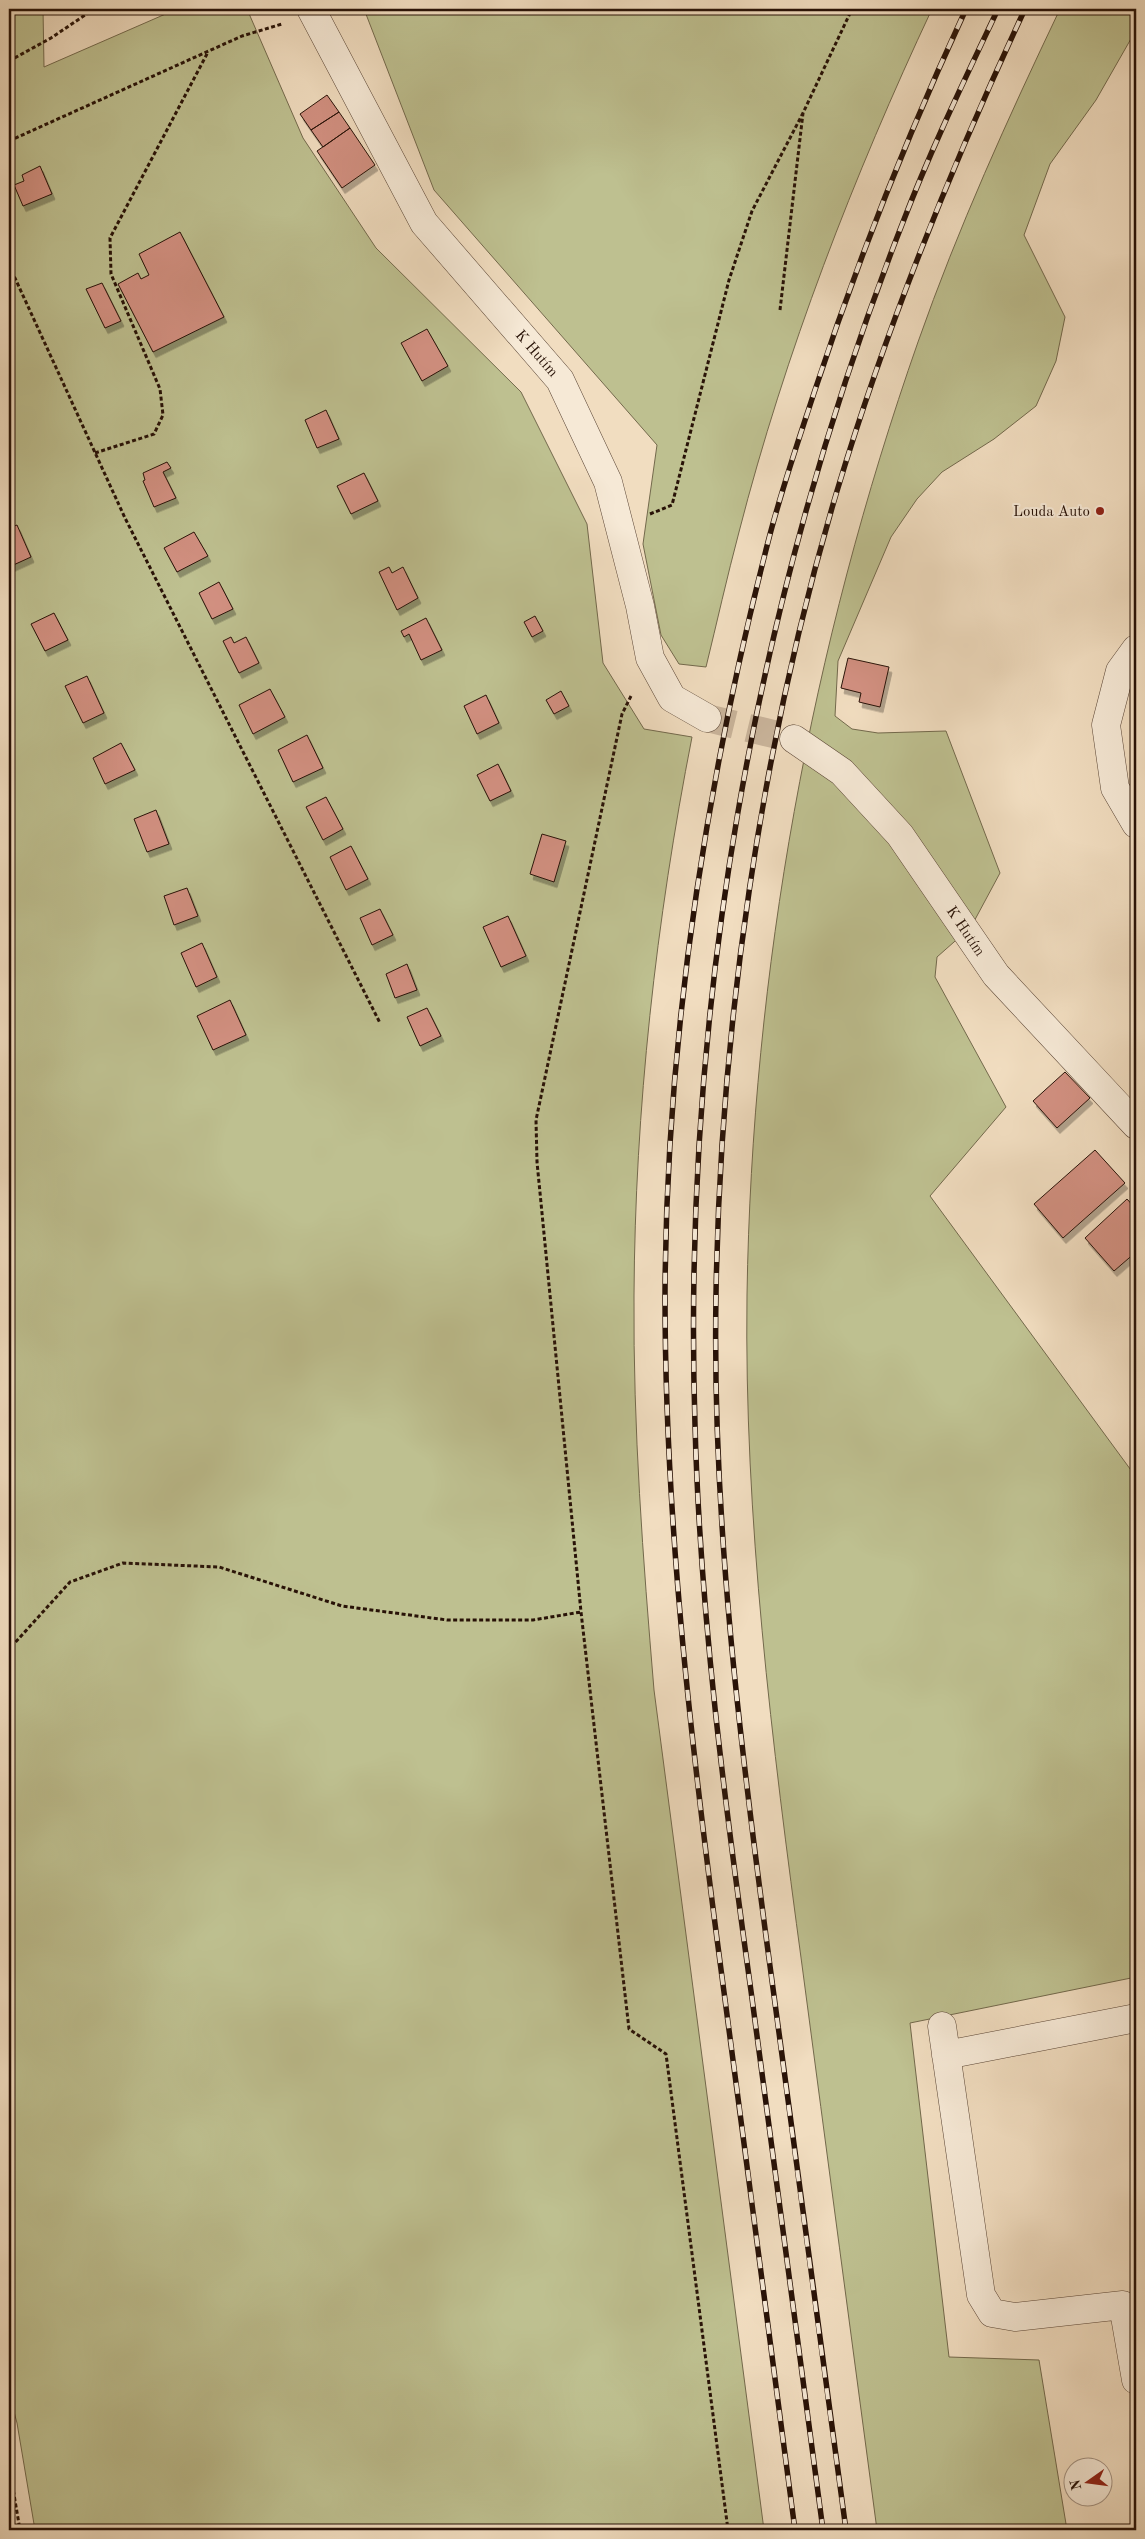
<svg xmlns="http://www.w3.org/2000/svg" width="1145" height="2539" font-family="'Old Standard TT',serif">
  <defs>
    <filter id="shadow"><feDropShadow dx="3" dy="5.5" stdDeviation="0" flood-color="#0004"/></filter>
  </defs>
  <rect width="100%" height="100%" fill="#f1ddc0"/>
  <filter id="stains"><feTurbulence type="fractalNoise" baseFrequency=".004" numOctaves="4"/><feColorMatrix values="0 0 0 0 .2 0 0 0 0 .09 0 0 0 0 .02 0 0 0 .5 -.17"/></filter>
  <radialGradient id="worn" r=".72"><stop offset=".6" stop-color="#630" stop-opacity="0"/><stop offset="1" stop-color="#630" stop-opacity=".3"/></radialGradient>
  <path fill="#bec090" stroke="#73694c" d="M9,9H43L44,67L177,9H247L303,138L376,248L521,392L587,524L603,663L644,729L692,737C656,921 635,1109 634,1296C633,1428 643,1559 654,1690L764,2530H35L17,2423L9,2393Z
    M364,9H932C854,175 785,353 739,532C727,577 717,622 706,667L679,664L661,635L643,544L657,445L434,190Z
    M1060,9H1136V30L1096,100L1050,164L1024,235L1065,317L1056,361L1036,406L994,439L942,472L917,499L891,537L838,661L835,716L852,729L878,733L946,731L1000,873L971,927L937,957L935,977L1006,1107L930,1196L1136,1477V1977L910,2023L949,2357L1039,2360L1067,2530H877C852,2342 827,2154 802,1965C772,1743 744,1519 747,1295C752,971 811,647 918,342C958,228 1008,118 1060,9Z"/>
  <path fill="#d29081" stroke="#281207" filter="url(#shadow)" d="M327,95L339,112L311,130L300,114Z
    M339,112L350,128L323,147L311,130Z
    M350,128L375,165L342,188L317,151Z
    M40,166L52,194L23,206L14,185L24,181L22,175Z
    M180,232L224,317L153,352L118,284L138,273L141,279L149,275L139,254Z
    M102,283L121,321L105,328L86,289Z
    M427,329L448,366L422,381L401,343Z
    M326,410L339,439L317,448L305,420Z
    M167,462L171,468L163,472L176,498L154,507L143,481L145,480L143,473Z
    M364,473L378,501L351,514L337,486Z
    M17,525L31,557L9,567V528Z
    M194,532L208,556L177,572L164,548Z
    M389,567L392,573L403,567L418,598L397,610L379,572Z
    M219,582L233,609L212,619L199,593Z
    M54,613L68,640L45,651L31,624Z
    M535,616L543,631L532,637L524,622Z
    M426,618L442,650L421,660L409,634L404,637L401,631Z
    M231,637L234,643L246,637L259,663L239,673L223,641Z
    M848,658L889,667L880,707L859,702L861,693L841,688Z
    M87,676L104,713L83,723L65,686Z
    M270,689L285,717L253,734L239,705Z
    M561,691L569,706L554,714L546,700Z
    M486,695L499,723L477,734L464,706Z
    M307,735L323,768L293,782L278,750Z
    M121,743L135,770L105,784L93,758Z
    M498,764L511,791L490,801L477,775Z
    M326,797L343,829L323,840L306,807Z
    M156,810L169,844L147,852L134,819Z
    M542,834L566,841L554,882L530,874Z
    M351,846L368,879L346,890L330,857Z
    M187,888L198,916L174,925L164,896Z
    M380,909L393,935L372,945L360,918Z
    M508,916L526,956L501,967L483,927Z
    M202,943L217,977L196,987L181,953Z
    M407,964L417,990L395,998L386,974Z
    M230,1000L246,1035L213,1050L197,1016Z
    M427,1008L441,1036L420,1046L407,1017Z
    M1065,1072L1090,1098L1057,1128L1033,1101Z
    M1095,1150L1125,1183L1063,1238L1034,1204Z
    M1127,1199L1136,1209V1252L1114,1271L1085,1238Z"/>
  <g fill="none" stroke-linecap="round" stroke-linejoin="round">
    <path stroke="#c9b49b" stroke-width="28" stroke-dasharray="28 14" stroke-linecap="butt" d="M707,718L794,739"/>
    <defs>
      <path id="minor" d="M311,9L424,223L560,380L608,482L640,606L650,658L672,698L707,718
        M1136,649L1120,671L1106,725L1115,788L1136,824
        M794,739L842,772L900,835L996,975L1136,1125
        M942,2026L981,2295L992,2313L1015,2317L1123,2305L1136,2380
        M946,2055L1136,2018"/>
    </defs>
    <use href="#minor" stroke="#5a4535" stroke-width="29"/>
    <path stroke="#281207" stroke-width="3" stroke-dasharray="4 2.5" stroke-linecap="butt" d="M9,61L51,38L94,9
      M9,141L242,36L282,24
      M9,265L125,518L380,1023
      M780,310L803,113L852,9
      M95,453L154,434L163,415L160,389L111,274L110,238L208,52
      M650,514L672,505L729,280L752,211L803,113
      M631,696L622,714L536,1120L537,1162L581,1612L629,2029L666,2054L728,2530
      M9,1653L12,1646L70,1582L123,1563L219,1567L342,1606L447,1620H533L581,1612
      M9,2465L20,2530"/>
    <use href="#minor" stroke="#f6e9d6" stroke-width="28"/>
    <defs>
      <path id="rail" d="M795,2530C771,2351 748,2171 724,1992C693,1760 665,1530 665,1296C666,1042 705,787 768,542C781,491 798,442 814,393C857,262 908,134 966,9
        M823,2530C799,2351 775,2171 751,1991C725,1804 700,1615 695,1425C682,1014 753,604 903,222C931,149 965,79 998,9
        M846,2530C820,2342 795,2154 770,1966C740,1744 712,1519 716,1295C720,1029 761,745 837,491C887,325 952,165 1025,9"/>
    </defs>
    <use href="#rail" stroke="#281207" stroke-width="5.5"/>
    <use href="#rail" stroke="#f6e9d6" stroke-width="4" stroke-dasharray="11" stroke-linecap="butt"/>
  </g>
  <circle fill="#8f2418" stroke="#f6e9d6" stroke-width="2" cx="1100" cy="511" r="5"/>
  <g text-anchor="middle" stroke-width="4" stroke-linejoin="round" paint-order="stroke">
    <g font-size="15" fill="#281207" stroke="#f6e9d6">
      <text transform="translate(537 353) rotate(49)" y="5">K Hutím</text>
      <text transform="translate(966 931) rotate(56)" y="5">K Hutím</text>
    </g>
    <g font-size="15" fill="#281207" stroke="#f6e9d6" text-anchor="end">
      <text x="1090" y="516">Louda Auto</text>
    </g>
  </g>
  <rect width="1145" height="2539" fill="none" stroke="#f1ddc0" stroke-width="30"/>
  <rect x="10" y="10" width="1125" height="2519" fill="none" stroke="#281207" stroke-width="2.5"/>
  <rect x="15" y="15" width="1115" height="2509" fill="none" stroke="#281207"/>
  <g transform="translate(1088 2482) rotate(256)"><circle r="24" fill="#f6e9d6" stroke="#a49383"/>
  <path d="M0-4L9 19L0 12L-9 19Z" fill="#8f2418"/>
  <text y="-8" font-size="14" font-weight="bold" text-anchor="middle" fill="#281207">N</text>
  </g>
  <rect width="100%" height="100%" filter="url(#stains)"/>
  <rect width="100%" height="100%" fill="url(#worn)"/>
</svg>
